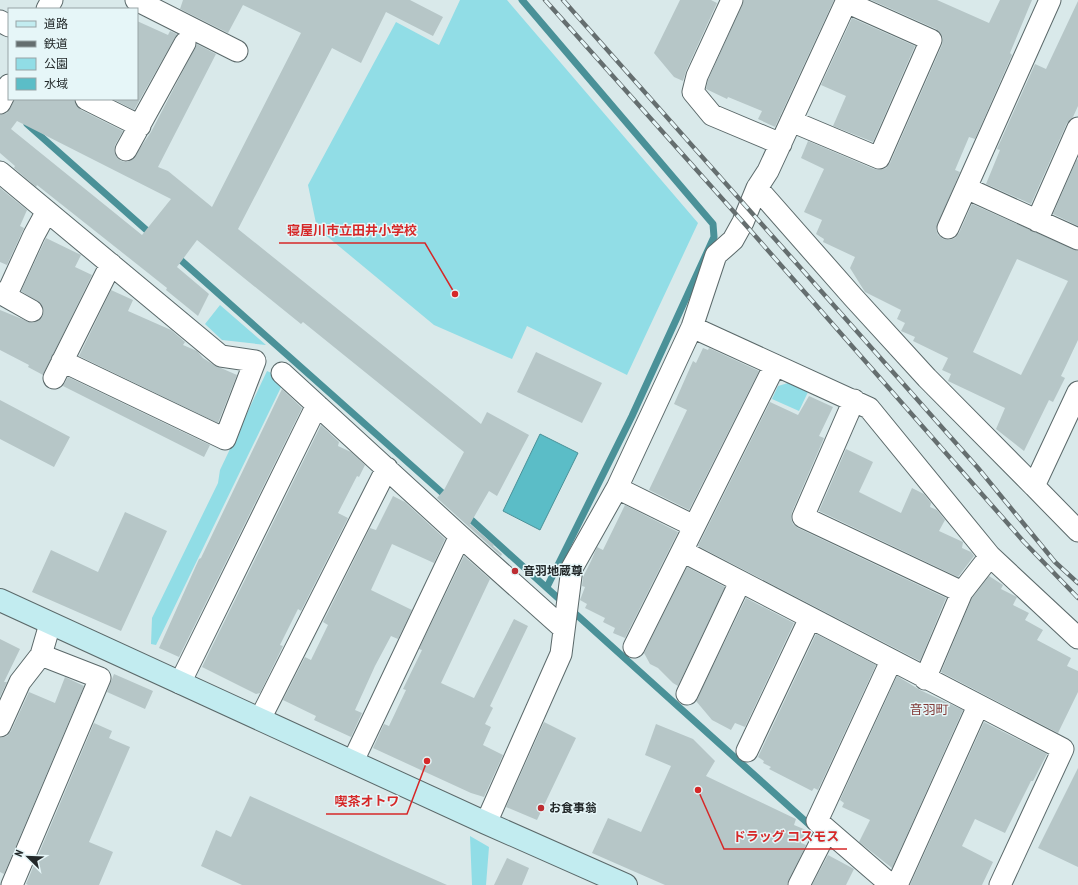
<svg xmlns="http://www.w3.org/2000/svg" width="1078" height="885" font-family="'PT Sans Narrow','Noto Sans JP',sans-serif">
  <rect width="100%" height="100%" fill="#d9e9ea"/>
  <path fill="#91dde6" d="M460,0H507L698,223L627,375L527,326L512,359L434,325L317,228L308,185L396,22L439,45Z
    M220,305L266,345L222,340L205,324Z
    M267,371L285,379L156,645L151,644L152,618L218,483L220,470Z
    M788,383L808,392L799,411L772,399L778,386Z
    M470,836L489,847L486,885H472Z"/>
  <path fill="#5bbdc7" stroke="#4a9198" d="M540,434L578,453L540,530L503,511Z"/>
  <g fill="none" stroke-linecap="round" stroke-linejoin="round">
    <path stroke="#4a9198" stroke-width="7" d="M522,0L713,224L714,237L632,416L547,587
      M27,124L152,235
      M175,255L448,498
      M466,515L813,828"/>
  </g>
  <path fill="#b6c6c7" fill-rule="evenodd" d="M183,0H410L443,17L433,36L386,12L361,63L332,48L238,229L481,424L487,412L529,435L497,496L489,491L470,524L494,545L493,546L502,554L501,556L437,498L444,490L464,452L303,322L301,324L197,240L177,267L209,294L198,316L166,290L167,288L37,185L36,187L14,168L15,166L0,153V115L7,113L15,99H74L76,105L81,110L123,131L115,145L114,151L116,156L121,161L127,162L132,160L151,132L197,44L216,54L158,167L168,171L212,207L301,33L243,5L228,33L180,9ZM17,121L171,199L142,235L11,129Z
    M680,0H711L717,3L686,71L683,81L674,77L654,53Z
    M744,0H834L775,127L758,119L762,111L728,97L727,99L706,89L708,80Z
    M871,0H937L989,23L1000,0H1032L1010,53L1012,55L975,139L969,137L955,170L960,172L936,229L938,235L943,239L949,240L955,238L959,233L972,204L1078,251V340L1061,376L1065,378L1053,402L1049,400L1024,451L996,429L1005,408L948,381L951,374L942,370L948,358L913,341L915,337L901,331L905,323L897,319L901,310L865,292L850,268L855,257L823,242L824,239L816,234L822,220L804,212L824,169L801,158L808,141L874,169L880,170L886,168L890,163L942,45L943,38L940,33L936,29ZM1017,259L1068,281L1021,375L973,352Z
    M1078,1V106L1073,117L1067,123L1031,204L986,184L1000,150L997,149L1035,64L1046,69Z
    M852,18L915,46L873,142L833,126L846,96L821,85Z
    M137,21L168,35L170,31L177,34L134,110L113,99H137Z
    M1077,159L1078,160V226L1053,214Z
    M0,188L27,210L20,226L24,228L7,265L0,262Z
    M46,238L81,255L75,267L92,275L43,375L28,367L29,365L0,350V310L32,323L38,321L42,317L44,311L42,305L21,291Z
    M111,290L133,300L128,311L171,330L185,342L183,345L197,351L203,358L214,365L237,375L218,423L79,356Z
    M703,348L708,350L709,348L759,371L689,510L649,490L687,410L674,404L693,361L696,363Z
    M536,352L602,383L582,423L517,392Z
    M68,377L210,445L204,457L63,386Z
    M282,389L302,408L179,657L159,648L199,559L201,558Z
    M809,396L833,407L819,436L824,438L792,512L791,518L793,524L798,528L946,598L920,661L698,546L770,402L798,415Z
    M0,400L70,437L54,467L0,439Z
    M321,425L339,442L338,446L351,452L365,465L359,477L357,476L338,513L348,518L301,611L298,609L280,645L283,646L260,693L256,694L202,667Z
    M846,449L873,462L859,492L901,513L912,488L924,494L931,503L930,507L937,510L945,520L939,531L963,542L962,548L971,552L974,556L958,577L819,511Z
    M393,496L405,502L445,539L434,563L392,544L371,590L412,610L398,639L391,636L375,666L355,710L362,713L351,737L314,720L316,716L283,700L305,657L311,660L328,625L323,622L370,528L376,530Z
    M625,505L678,532L625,638L613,633L615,628L603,622L605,618L585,608L587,604L580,600L585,587L582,586L583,577L591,561L597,547L603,550Z
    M125,512L167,531L121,631L32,592L51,550L98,572Z
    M464,556L490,579L441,683L474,698L514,619L528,626L490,706L493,708L485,724L491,727L483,745L503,755L484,797L471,793L373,748L384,724L389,726L406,690L403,689L422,650L419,649Z
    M687,567L725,587L678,686L673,683L658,668L650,664L644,653Z
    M989,576L1003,585L1001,589L1017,597L1013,605L1029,613L1025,620L1043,630L1037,640L1071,658L1067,666L1078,671V692L1058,733L941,672L972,598Z
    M746,598L794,623L745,727L735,723L731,730L712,720L696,701Z
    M816,634L876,665L818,790L814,788L812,791L769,769L771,767L763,763L764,761L758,757Z
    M0,639L20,649L4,682H7L0,697Z
    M114,674L153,691L145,709L107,692Z
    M897,676L920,690L963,710L892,868L859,842L870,820L842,807L844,803L840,800Z
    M65,677L84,686L4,874L0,872V738L7,736L11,731L29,692L55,703Z
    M544,722L576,738L537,820L506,807Z
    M984,722L1047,754L1033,781H1031L1005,833L975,819L962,846L993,862L982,885H910Z
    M94,723L112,731L109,738L130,747L89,842L113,852L99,885H28L26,884Z
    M656,724L693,739L715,761L706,776L796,819L794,825L806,830L801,843L806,845L787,885H665L592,853L608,818L641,832L671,766L645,755Z
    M1078,768V867L1038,848Z
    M250,796L395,862L447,885H242L201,866L216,830L231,837Z
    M828,855L854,869L846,885H812Z
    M507,858L529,868L522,885H494Z"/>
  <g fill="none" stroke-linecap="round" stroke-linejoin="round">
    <defs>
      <path id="street" d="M136,0L237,51
        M732,0L697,76L693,92L712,115L781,144
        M847,0L768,171L757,188L853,297L927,378L1034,486
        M47,9L52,0
        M0,21L9,26
        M86,99L140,126
        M0,103L9,85
        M791,121L879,158L931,40L846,2
        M126,150L185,43
        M0,172L221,356L255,361L225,439L62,361
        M966,188L1078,239
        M1037,221L1078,128
        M948,228L1050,0
        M0,293L32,311
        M6,296L34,235L47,211
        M692,327L869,408L990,556L1078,638
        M775,365L682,551L1063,749L1000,885
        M282,373L460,536L564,629
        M54,378L111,264
        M1078,392L1034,486L1078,531
        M854,400L803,517L962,592
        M617,488L694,526
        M634,647L682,551
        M925,679L962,592L990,556
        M180,683L317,405
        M687,694L740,582
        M260,719L387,468
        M0,726L20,682L41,655L50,624
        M747,751L810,618
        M353,761L460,536
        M486,823L561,654L572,568L617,488L692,327L716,255L733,240L743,222L757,188
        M12,885L100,678L41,655
        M799,885L827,830
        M891,885L817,821L891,661
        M897,885L978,706"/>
      <path id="secondary" d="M0,600L486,823L626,885"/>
    </defs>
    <use href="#street" stroke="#5b696a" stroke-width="23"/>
    <use href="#secondary" stroke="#5b696a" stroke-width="24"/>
    <use href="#street" stroke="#fff" stroke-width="21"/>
    <use href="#secondary" stroke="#c2ecf0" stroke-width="22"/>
    <defs>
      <path id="rail" d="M545,0L743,222L1024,542L1078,598
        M563,0L978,468L1055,562L1078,583"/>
    </defs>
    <use href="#rail" stroke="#656e6f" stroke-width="4.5"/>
    <use href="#rail" stroke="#e6f6f8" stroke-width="3" stroke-dasharray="9" stroke-linecap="butt"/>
  </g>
  <g fill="#bd2d32" stroke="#e6f6f8" stroke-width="1.5">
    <circle cx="515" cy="571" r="4"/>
    <circle cx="541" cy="808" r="4"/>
  </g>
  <g text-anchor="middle" stroke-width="3" stroke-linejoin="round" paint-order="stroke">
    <g font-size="12" font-weight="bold" fill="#23292a" stroke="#e6f6f8" text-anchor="start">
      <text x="523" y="575">音羽地蔵尊</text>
      <text x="549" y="812">お食事翁</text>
    </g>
    <g font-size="13" fill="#813936" stroke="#e6f6f8">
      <text x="929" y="714">音羽町</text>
    </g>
  </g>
  <path fill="none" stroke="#d62828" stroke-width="1.5" d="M455 294L425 243H279M427 761L407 814H326M698 790L724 849H847"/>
  <g fill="#d62828" stroke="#e6f6f8" stroke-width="1.5">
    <circle cx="455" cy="294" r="4"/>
    <circle cx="427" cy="761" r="4"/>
    <circle cx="698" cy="790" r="4"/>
  </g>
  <g font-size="13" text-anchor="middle" font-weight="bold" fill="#d62828" stroke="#e6f6f8" stroke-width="3" stroke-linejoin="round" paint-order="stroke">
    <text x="352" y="235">寝屋川市立田井小学校</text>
    <text x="367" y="806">喫茶オトワ</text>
    <text x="786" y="841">ドラッグ コスモス</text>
  </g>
  <rect x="8" y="8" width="130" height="92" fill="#e6f6f8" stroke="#98a4a6"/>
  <rect x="16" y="21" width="20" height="6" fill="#c2ecf0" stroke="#98a4a6"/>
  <text x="44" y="28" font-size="12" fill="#23292a">道路</text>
  <rect x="16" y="41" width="20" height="6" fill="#656e6f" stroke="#98a4a6"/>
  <text x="44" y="48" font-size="12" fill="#23292a">鉄道</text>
  <rect x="16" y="58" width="20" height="12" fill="#91dde6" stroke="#98a4a6"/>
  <text x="44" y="68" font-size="12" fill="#23292a">公園</text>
  <rect x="16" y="78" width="20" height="12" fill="#5bbdc7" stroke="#98a4a6"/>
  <text x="44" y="88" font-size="12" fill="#23292a">水域</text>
  <g transform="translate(28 857) rotate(293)" stroke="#e6f6f8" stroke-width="3" paint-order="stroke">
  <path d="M0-3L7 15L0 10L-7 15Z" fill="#23292a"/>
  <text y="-6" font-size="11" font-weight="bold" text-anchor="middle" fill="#23292a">N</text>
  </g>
</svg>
